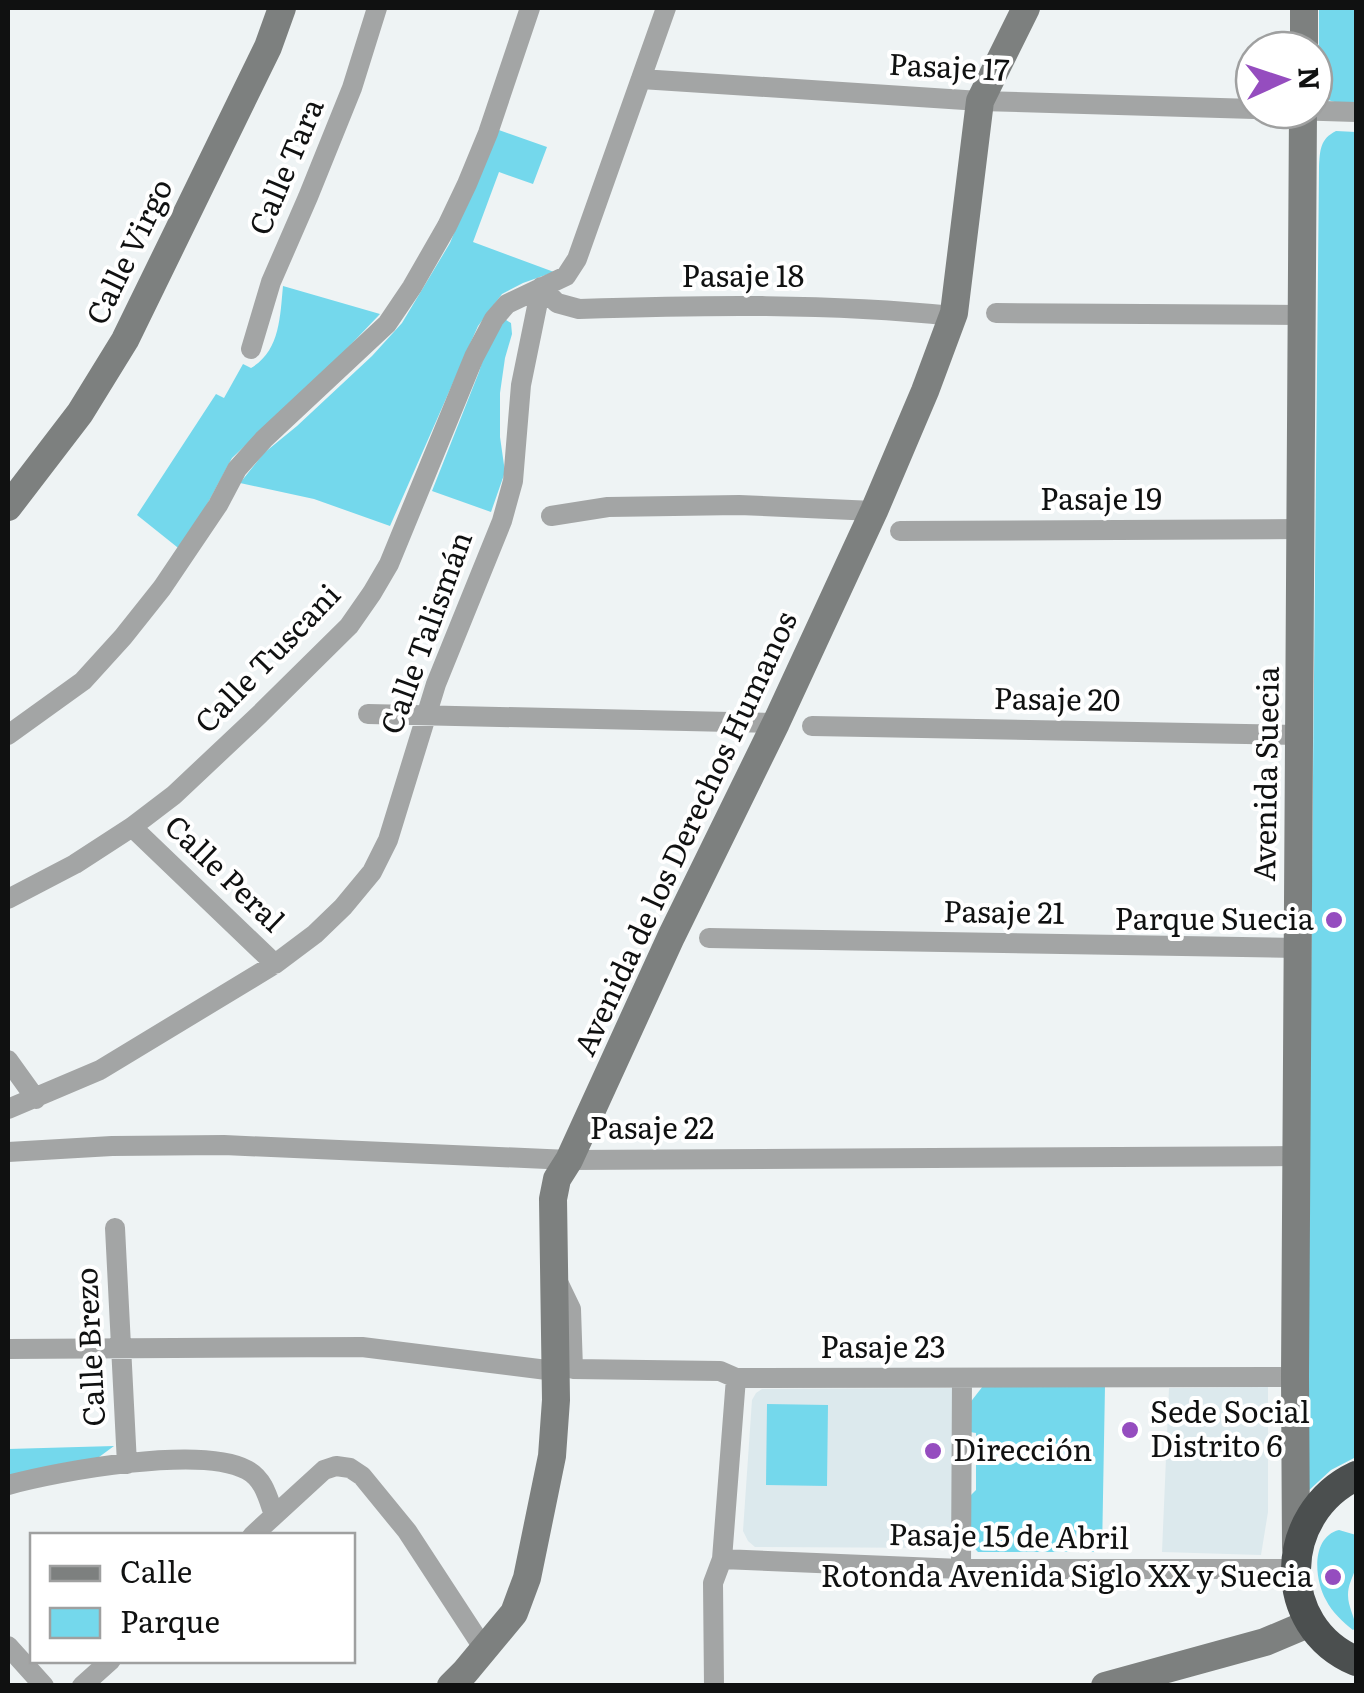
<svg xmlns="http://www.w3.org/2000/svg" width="1364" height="1693" font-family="Literata,serif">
  <rect width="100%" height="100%" fill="#eef3f4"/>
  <path fill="#dce9ed" d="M1268,1387V1512L1261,1555L1162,1552L1169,1388Z
    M955,1388L954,1541L950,1548L755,1547L748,1541L743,1531L752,1400L756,1393L762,1389Z"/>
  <path fill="#74d8ec" d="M1319,8H1356V103H1338L1328,100L1320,87L1319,76Z
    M496,129L547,147L533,184L499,172L473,242L554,272L523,283L502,294L478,326L390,526L314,499L240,483L264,453L297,426L372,356L402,323L450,243Z
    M1336,131L1356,132V1457L1331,1470L1306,1493L1319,167C1320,150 1320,139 1336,131Z
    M283,286L380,314L339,357L232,458L182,551L137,515L216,394L224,398L243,364L251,368C280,351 280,317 283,286Z
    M503,318L511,323L512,334L505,358L500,393V437L505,472L491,512L432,491L479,372L489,339Z
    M983,1386H1105L1102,1552H978L968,1541V1498L976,1490V1433L970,1432L969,1404Z
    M767,1404L828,1405L827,1486L766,1485Z
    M114,1446L95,1460L8,1477V1449Z
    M1339,1530L1356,1535C1357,1546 1358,1560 1355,1570C1352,1579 1348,1585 1348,1595C1348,1607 1355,1617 1356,1628L1353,1630C1343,1622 1332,1612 1326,1600C1314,1579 1311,1537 1339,1530Z"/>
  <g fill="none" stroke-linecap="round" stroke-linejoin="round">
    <path stroke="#a3a5a5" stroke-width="20" d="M641,79L980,101L1254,109
      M1291,110L1356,112
      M541,287L557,303L579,309C704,305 828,303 953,316
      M996,313L1302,315
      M251,349L271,282L308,197L352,88L377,8
      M551,516L608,507L739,505L874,511
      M900,531L1301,529
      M368,714L776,723
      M812,726L1300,735
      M8,735L83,681L123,637L162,588L218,505L237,469L264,439L387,324L412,287L447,226L467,184L488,133L530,8
      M132,827L275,964
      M8,899L75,864L132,827L174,795L260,714L349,626L372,593L389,564L474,357L494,319L507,304L566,276L577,259L666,8
      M709,938L1298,948
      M8,1060L36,1099
      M8,1109L100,1070L275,964L315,934L343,907L372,872L388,840L436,684L502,521L513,481L521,385L541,287
      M8,1152L112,1146L224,1145L569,1160L1297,1156
      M115,1228L127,1464
      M558,1282L571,1309L573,1369L720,1371L736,1378L1295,1377
      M8,1349L362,1347L555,1371
      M8,1485C59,1471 201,1445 247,1470C264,1479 268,1498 274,1515
      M252,1536L324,1470L336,1466L350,1468L362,1476L407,1531L484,1649
      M722,1559L961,1569H1296
      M961,1569L962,1378
      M8,1646L44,1686
      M82,1686L111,1660
      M714,1686L713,1583L722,1559L736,1378"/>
    <path stroke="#7d807f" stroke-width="28" d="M1304,50V8
      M8,507L80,413L125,340L268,47L282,8
      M1296,1548L1295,1377L1303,110
      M451,1686L465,1672L514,1613L527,1578L552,1456L556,1400L553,1199L557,1179L569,1160L671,937L776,723L874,511L925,391L954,313L980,101L1026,8
      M1105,1686L1265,1642L1310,1623"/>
    <path stroke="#4b4f4f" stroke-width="30" d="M1356,1476C1278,1513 1274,1626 1356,1661"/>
  </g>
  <g fill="#954dbf" stroke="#fff" stroke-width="4">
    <circle cx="1334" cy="920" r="10"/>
    <circle cx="1130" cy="1430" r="10"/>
    <circle cx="933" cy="1451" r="10"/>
    <circle cx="1333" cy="1577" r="10"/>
  </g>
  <g text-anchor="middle" stroke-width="8" stroke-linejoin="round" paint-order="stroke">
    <g font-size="30" fill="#101111" stroke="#fff">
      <text transform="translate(949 68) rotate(3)" y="10">Pasaje 17</text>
      <text transform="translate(287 167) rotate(-67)" y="10">Calle Tara</text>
      <text transform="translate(130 252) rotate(-64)" y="10">Calle Virgo</text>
      <text x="743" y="287">Pasaje 18</text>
      <text x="1101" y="510">Pasaje 19</text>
      <text transform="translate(427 633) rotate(-70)" y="10">Calle Talismán</text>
      <text transform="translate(268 659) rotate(-46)" y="10">Calle Tuscani</text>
      <text transform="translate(1057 700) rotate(1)" y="10">Pasaje 20</text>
      <text transform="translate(1267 774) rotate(-89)" y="10">Avenida Suecia</text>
      <text transform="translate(686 834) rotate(-65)" y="10">Avenida de los Derechos Humanos</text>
      <text transform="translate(224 874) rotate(44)" y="10">Calle Peral</text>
      <text transform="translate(1004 913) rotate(1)" y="10">Pasaje 21</text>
      <text x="652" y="1139">Pasaje 22</text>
      <text transform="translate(91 1347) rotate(-93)" y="10">Calle Brezo</text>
      <text x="883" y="1358">Pasaje 23</text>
      <text transform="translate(1009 1537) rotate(1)" y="10">Pasaje 15 de Abril</text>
    </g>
    <g font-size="30" fill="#101111" stroke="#fff" text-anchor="end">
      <text x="1314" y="930">Parque Suecia</text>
      <text x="1150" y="1423" text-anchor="start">Sede Social<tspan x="1150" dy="34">Distrito 6</tspan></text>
      <text x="953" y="1461" text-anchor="start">Dirección</text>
      <text x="1313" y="1587">Rotonda Avenida Siglo XX y Suecia</text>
    </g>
  </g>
  <rect width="1364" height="1693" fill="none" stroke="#101111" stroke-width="20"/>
  <rect x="30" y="1533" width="325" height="130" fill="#ffffff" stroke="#9fa0a0" stroke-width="2.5"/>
  <rect x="50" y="1566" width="50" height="15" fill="#7d807f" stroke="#9fa0a0" stroke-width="2.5"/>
  <text x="120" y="1583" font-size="30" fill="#101111">Calle</text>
  <rect x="50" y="1608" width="50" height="30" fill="#74d8ec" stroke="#9fa0a0" stroke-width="2.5"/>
  <text x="120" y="1633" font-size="30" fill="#101111">Parque</text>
  <g transform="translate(1284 80) rotate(87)"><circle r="48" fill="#ffffff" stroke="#9fa0a0" stroke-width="2.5"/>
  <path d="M0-8L18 38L0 25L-18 38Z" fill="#954dbf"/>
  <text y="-15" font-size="28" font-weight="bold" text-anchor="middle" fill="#101111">N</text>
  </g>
</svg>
